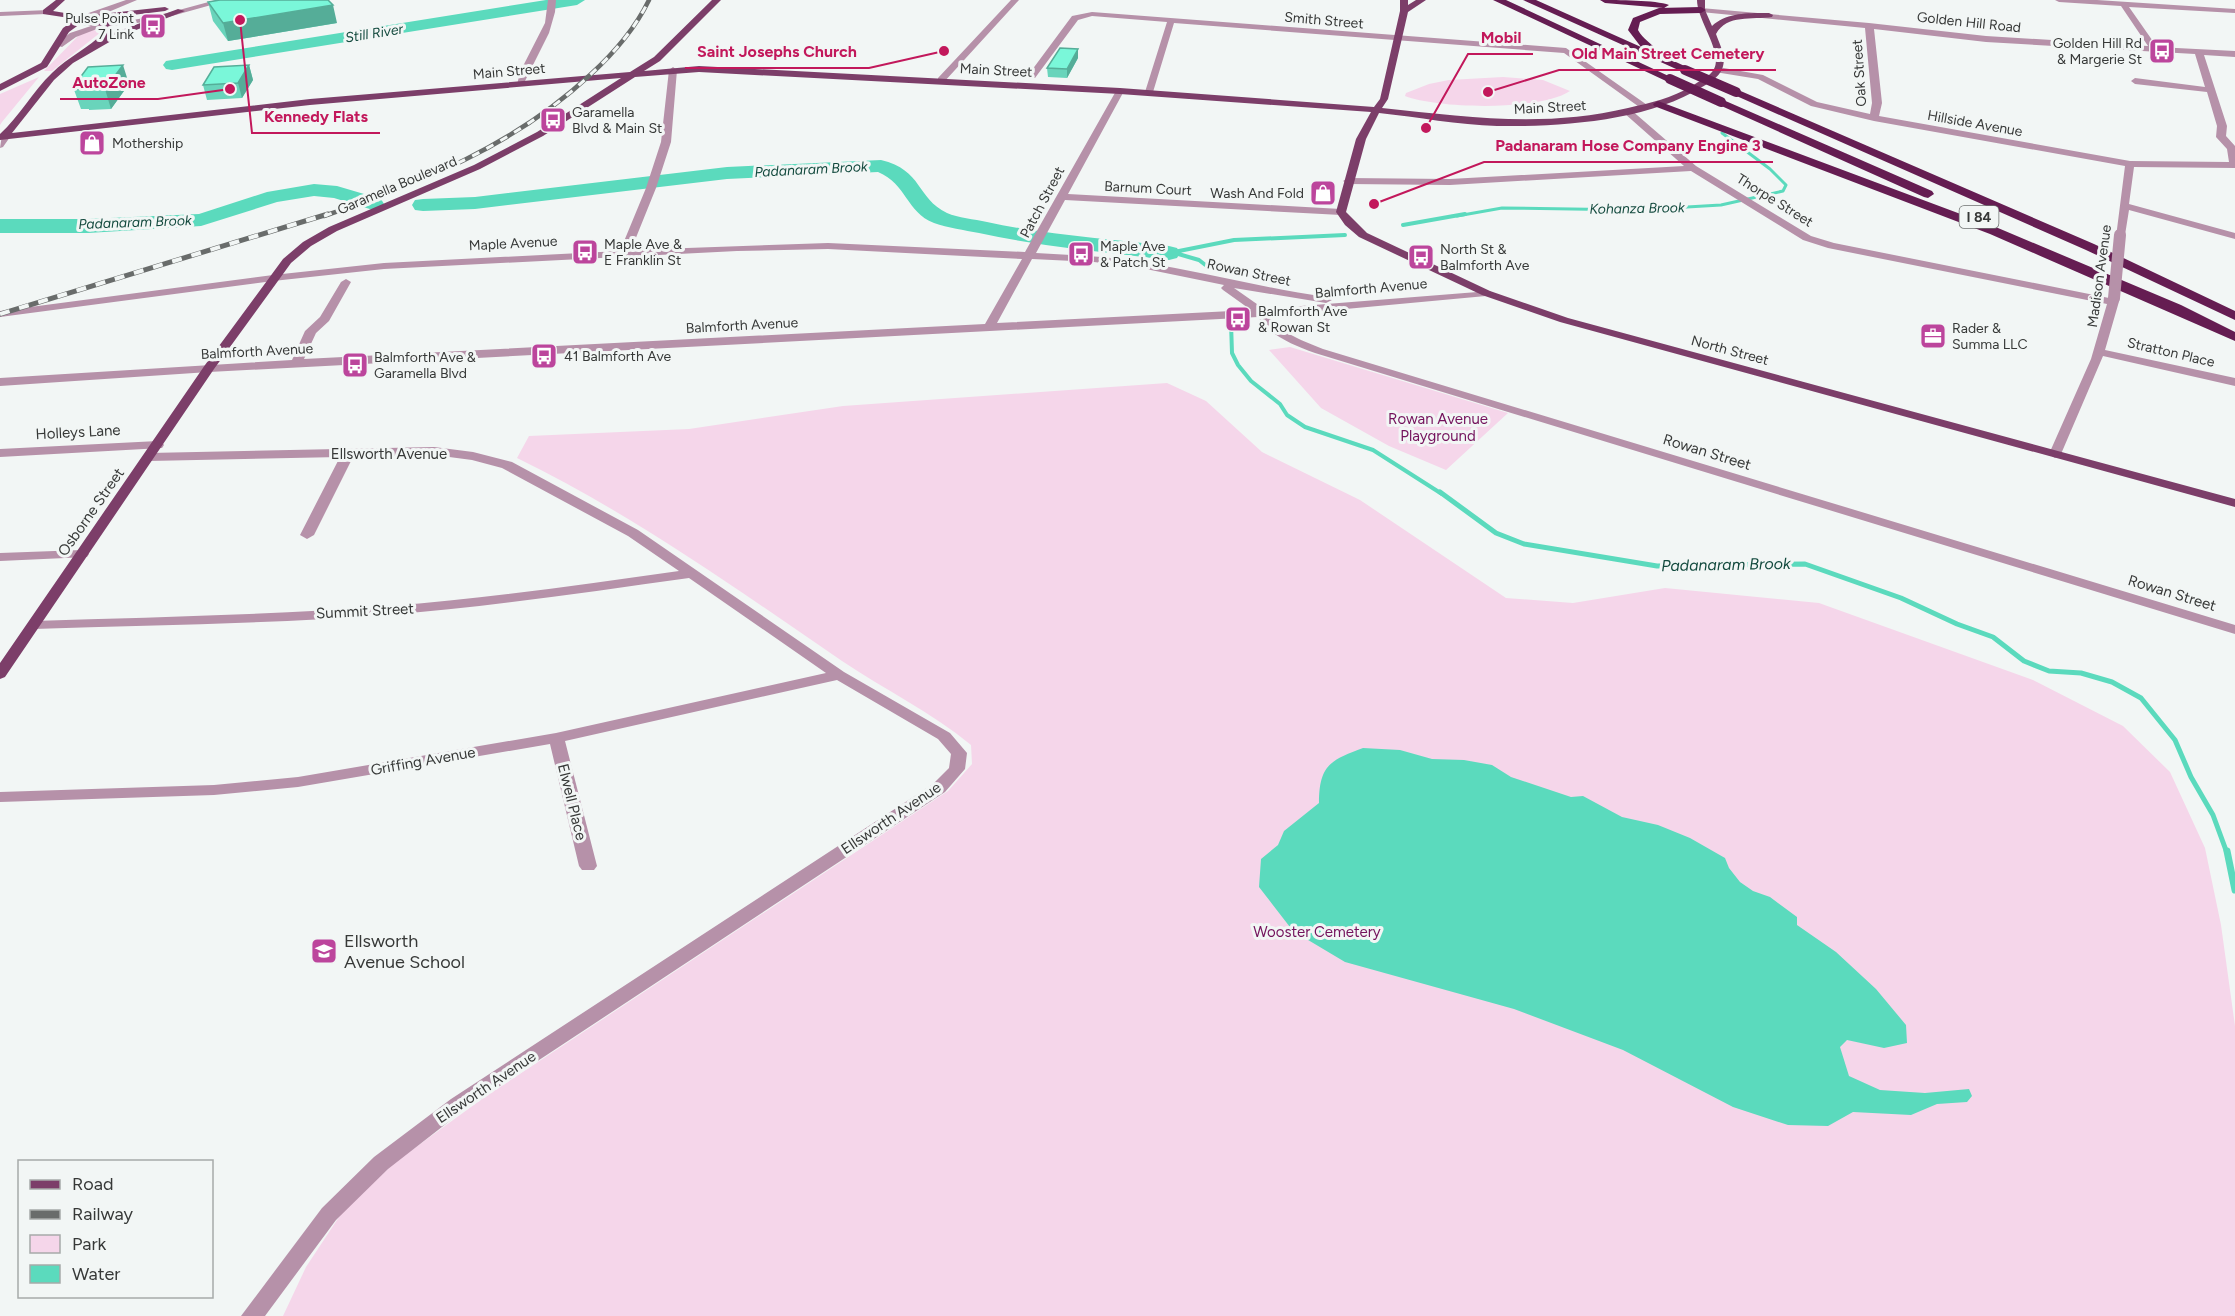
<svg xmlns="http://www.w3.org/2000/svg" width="2235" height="1316" font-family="Figtree,sans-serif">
  <rect width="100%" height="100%" fill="#f2f6f5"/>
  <path fill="#f5d6ea" d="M94,30L101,32L52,71H44L81,33Z
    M39,77L2,122L0,125V94Z
    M1503,77L1543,80L1570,91C1540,111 1439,109 1405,96L1406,93L1429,84L1449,80Z
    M1290,347L1508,413L1446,470L1389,446L1321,408L1269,350Z
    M1167,383L1206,401L1262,452L1360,500L1506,598L1573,603L1665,588L1819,603L2033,680L2123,726L2170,772L2205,848L2221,925L2235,1026V1316H283L306,1267L341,1214L394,1163L482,1099L948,791L972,764L971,745C931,712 885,690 842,661C737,589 632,514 517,458L529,436L689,429L843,406Z"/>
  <path fill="#5bdabd" d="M1363,748L1400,750L1432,759L1464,760L1492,765L1511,777L1571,797L1583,796L1622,817L1658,825L1690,838L1725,858L1729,868L1740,882L1753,891L1770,897L1797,917V925L1836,952L1876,989L1906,1025L1907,1043L1884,1048L1847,1040L1840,1047L1849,1076L1880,1090L1925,1093L1969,1089L1972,1096L1967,1102L1937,1104L1911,1115L1853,1112L1828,1126L1788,1125L1733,1107L1623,1050L1514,1009L1345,962L1293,931L1259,887L1261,859L1278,845L1284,831L1319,803C1319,766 1330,760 1363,748Z"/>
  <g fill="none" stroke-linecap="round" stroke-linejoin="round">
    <path stroke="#5bdabd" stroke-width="3" d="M1457,216L1502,208L1636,210L1721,205L1783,191L1786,185L1770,169L1722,133"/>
    <path stroke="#5bdabd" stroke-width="4" d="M1403,225L1465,214
      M1169,253L1234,240L1345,235
      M1175,253L1199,260L1208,267
      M1231,323L1232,353L1238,365L1251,381L1280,404L1287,415L1305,427L1373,450L1442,494"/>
    <path stroke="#5bdabd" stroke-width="5" d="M1440,492L1496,533L1524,544L1657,566L1805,564L1901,598L1957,624L1993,637L2024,661L2049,671L2081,673L2112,682L2141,698L2175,740L2191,777L2213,815L2227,853"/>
    <path stroke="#5bdabd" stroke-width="7" d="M2227,851L2235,890"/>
    <path fill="#5bdabd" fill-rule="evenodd" d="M546,0H585L577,5L172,70L166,69L163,65L166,61L172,60Z
      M881,160C923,170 916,198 947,213C958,218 974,219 987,222C1047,235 1108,239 1169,246L1177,248L1180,253L1177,258L1169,260C1105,252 1042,247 979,233C964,230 948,228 934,223C906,212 907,184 878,172L727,179L475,209L423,211L415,210L412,205L415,200L423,199L475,197L727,167Z
      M314,184L337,186L381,199L384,204L381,209L373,210L334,198L314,196L277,202L201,226L88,233H0V219H88L199,214L267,192Z"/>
    <path fill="#b691a9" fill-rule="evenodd" d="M126,0H137L87,21C131,26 173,11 216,0H229L154,21L102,27L76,37L62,47L55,45L70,33L91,26L80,25V16Z
      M548,0H556L555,12L549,33L524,83L517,85L520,72L545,23Z
      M1011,0H1019L944,82H938V78Z
      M2055,0H2097L2235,9V13L2129,7L2157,47L2235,51V57L2204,55L2227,126L2226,136L2235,146V168L2134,167L2129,204L2235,233V239L2129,210L2125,235L2116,237L2125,166L1874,121L1811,106L1758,79L1715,72L1714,70L1718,67L1763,75L1817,102L1870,114L1872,103L1865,28L1701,12L1697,10L1701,8L1869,23L1986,36L2148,46L2121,6L2059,2ZM1874,29L1986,42L2195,54L2205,87L2135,78L2131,81L2135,84L2207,92L2217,126L2216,137L2227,149L2229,162L2130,161L1879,116L1882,103Z
      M49,10L50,12L46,14L0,16V12Z
      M1092,12L1566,48L1650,107L1642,109L1564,53L1174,23L1153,92L1149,95L1145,92L1167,22L1092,16L1078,20L1035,78H1029V74L1072,16Z
      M673,67L677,70L671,142L656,188L631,250L828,243L1025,252L1116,91L1120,88L1124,91L1068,194L1341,209L1346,212L1341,215L1065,200L1036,253C1071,255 1106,256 1141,262C1203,272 1264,288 1326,297L1332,300L1326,303L1234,288L1264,309L1490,291L1492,293L1486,296L1269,316C1282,334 1303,341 1323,349L2235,625V634L1315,353C1292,344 1272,337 1258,317L209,372L0,386V378L292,360L305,331L320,317L341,282L346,279L351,282L329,321L316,333L304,359L985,324L1022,259L828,249L737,251L384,269L273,281L0,317V311L273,275L384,263L620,251L646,188L661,142L669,70ZM1032,259L1094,262L1141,268L1224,285L1221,288L1223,290L1251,310L997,323Z
      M1624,109H1630L1696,166L1811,236L1834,243L2109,298L2114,295L2118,296L2120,298L2105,350L2235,378V386L2103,356L2061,454L2055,458L2049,454L2091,359L2107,304L1828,248L1803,240L1691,171L1450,185L1348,184L1343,181L1348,178L1450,179L1684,166L1624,113Z
      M2,135L10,137L3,147L0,148Z
      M158,441L162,442L164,445L162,448L0,457V449Z
      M434,447L473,452L512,462L638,530L844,672L950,733L967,753L965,769L945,792L465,1109L388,1169L336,1220L265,1316H241L322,1208L374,1157L451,1099L933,784L949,768L951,754L938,739L837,680L565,741L597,866L594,870H582L579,866L550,744L298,787L214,795L0,802V792L214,785L298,777L556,733L826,673L689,578C588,592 488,607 387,615C270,624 152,625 34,629L27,625L34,621C152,617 271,615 389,606C486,598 582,585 679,571L628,536L502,468L472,460L434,455L353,457L314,535L307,539L300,535L340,457L149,461L143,457L149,453Z
      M82,550L87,551L89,554L87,557L0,561V553Z"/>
    <path fill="#7c3e69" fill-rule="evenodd" d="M56,0H65L53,11L83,16L165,7L169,9L165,11L100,19L109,23L111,34L178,9L185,11L118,37L73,63L54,80L12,133L310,99L630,72L654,57L712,0H721L660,61L644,71L699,66L1120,88L1374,107L1380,99L1400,11V0H1408V5L1416,0H1426L1408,12L1388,99L1382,108C1467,117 1544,128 1628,108C1650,103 1672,98 1692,86C1699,81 1710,77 1714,69C1723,52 1697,20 1697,0H1705V10L1712,26C1727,12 1749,13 1769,13L1773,15L1772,17C1752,20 1727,14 1716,34C1720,45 1727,58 1722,69C1719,77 1709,83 1702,87C1648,121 1560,127 1497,126C1458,125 1418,117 1379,113L1366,139L1346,212L1367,233L1490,291L1568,318L2235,499V507L1560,322L1482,295L1359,237L1345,225L1336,212L1356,139L1371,112L1120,94L699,72L635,77L543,136L480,169L337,231L311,246L291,263L214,369L5,677L0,679V663L205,365L283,259L303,242L329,227L474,165L537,132L621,78L310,105L0,140V134C19,117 33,91 52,73C68,57 89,48 104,32L102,26L84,21L69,32L47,67L0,91V84L41,63L63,28L76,19L43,14V10Z"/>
    <path fill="#651d52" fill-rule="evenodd" d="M1493,0H1506L1675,79L1666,81Z
      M1523,0H1536L1641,47L1628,30L1633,18L1659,8L1701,7L1706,10L1701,13L1660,14L1640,22L1638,30C1643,39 1651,43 1657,50L1654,52L1689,68V72L1685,73Z
      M1600,0C1617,0 1656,0 1669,5L1664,8L1605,3Z
      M1736,89L2094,244L2235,311V320L2086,250L1732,94L1731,92Z
      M1721,99L1932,191L1934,194L1928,198L1924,197L1717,104L1716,102Z
      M1658,101L1998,228L2181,305L2235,332V341L1990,234L1654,106L1653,104Z"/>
    <defs>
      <path id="rail-far1" d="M324,216C421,183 514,146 590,75C613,54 635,29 649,0"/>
      <path id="rail" d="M0,314L328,214"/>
    </defs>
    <use href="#rail-far1" stroke="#696c6b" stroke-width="4.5"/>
    <use href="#rail" stroke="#696c6b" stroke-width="5"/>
    <use href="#rail-far1" stroke="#f2f6f5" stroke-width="3" stroke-dasharray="8" stroke-linecap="butt"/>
    <use href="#rail" stroke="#f2f6f5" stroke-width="4" stroke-dasharray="10" stroke-linecap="butt"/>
    <path stroke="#b691a9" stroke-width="12" d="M2114,298L2120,235"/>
    <path stroke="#651d52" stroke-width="10" d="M1685,70L1736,92
      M1670,79L1721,102"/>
  </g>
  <path fill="#69d4bb" d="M208,2L337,23L228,41L213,21Z
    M1078,58L1067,78L1048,77L1047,68Z
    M249,65L253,80L242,98L207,100L203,85Z
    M129,84L111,109L89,110V109H81L73,87Z"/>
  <path fill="#55ad98" d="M333,5L337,23L228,41L223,23Z
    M1078,49V58L1067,78V69Z
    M123,65L129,84L111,109L105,89Z
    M249,65L253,80L242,98L238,83Z"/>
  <path fill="#7af7d9" stroke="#55ad98" stroke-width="1.5" d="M220,0H328L333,5L223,23L208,2Z
    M1060,48L1078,49L1067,69L1047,68Z
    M123,65L105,89L83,90L84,89H74L76,86L73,87L88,67Z
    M249,65L238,83L203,85L214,67Z"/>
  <defs>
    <symbol id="bus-square" viewBox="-11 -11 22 22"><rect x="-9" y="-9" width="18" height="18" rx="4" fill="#bc459c" stroke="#f2f6f5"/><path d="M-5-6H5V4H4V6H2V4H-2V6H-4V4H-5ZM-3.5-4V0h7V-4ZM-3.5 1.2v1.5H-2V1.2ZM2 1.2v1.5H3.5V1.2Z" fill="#fff"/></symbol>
    <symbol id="shop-square" viewBox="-11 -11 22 22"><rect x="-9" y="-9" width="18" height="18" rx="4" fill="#bc459c" stroke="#f2f6f5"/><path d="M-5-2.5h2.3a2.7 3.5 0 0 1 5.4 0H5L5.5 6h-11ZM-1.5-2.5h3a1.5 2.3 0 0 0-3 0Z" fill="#fff"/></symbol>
    <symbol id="office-square" viewBox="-11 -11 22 22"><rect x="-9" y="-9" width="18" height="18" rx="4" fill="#bc459c" stroke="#f2f6f5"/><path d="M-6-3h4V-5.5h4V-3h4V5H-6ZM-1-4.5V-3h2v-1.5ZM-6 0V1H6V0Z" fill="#fff"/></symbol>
    <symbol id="school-square" viewBox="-11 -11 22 22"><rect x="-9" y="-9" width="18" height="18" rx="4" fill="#bc459c" stroke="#f2f6f5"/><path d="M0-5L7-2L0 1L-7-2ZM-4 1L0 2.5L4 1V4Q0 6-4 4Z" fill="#fff"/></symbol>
  </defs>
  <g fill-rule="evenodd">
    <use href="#bus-square" x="138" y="11" width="30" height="30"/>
    <use href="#bus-square" x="2147" y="36" width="30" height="30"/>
    <use href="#bus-square" x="538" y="105" width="30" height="30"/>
    <use href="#shop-square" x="77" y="128" width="30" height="30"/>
    <use href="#shop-square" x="1308" y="178" width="30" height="30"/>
    <use href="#bus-square" x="570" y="237" width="30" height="30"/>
    <use href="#bus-square" x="1066" y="239" width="30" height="30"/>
    <use href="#bus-square" x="1406" y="242" width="30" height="30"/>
    <use href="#bus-square" x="1223" y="304" width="30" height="30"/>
    <use href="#office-square" x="1918" y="321" width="30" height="30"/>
    <use href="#bus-square" x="529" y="341" width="30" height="30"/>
    <use href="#bus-square" x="340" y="350" width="30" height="30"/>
    <use href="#school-square" x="309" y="936" width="30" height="30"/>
  </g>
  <g text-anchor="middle" stroke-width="6" stroke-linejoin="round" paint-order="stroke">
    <g font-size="14" fill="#373938" stroke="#f2f6f5" text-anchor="start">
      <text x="134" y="23" text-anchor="end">Pulse Point<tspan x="134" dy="16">7 Link</tspan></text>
      <text x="2142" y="48" text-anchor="end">Golden Hill Rd<tspan x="2142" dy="16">&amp; Margerie St</tspan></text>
      <text x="572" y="117">Garamella<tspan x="572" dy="16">Blvd &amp; Main St</tspan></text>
      <text x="112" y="148">Mothership</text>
      <text x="1304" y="198" text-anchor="end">Wash And Fold</text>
      <text x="604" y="249">Maple Ave &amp;<tspan x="604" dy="16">E Franklin St</tspan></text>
      <text x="1100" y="251">Maple Ave<tspan x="1100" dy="16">&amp; Patch St</tspan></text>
      <text x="1440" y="254">North St &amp;<tspan x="1440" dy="16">Balmforth Ave</tspan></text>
      <text x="1258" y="316">Balmforth Ave<tspan x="1258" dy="16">&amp; Rowan St</tspan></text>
      <text x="1952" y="333">Rader &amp;<tspan x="1952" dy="16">Summa LLC</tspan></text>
      <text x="564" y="361">41 Balmforth Ave</text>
      <text x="374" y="362">Balmforth Ave &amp;<tspan x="374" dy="16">Garamella Blvd</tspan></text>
    </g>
    <g font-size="14" fill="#373938" stroke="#f2f6f5">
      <text transform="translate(1324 20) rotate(5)" y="5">Smith Street</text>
      <text transform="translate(1969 22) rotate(6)" y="5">Golden Hill Road</text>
      <text transform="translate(996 70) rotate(3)" y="5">Main Street</text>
      <text transform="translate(509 71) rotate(-5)" y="5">Main Street</text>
      <text transform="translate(1859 73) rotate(-94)" y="5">Oak Street</text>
      <text transform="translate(1550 107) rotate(-3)" y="5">Main Street</text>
      <text transform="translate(1975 123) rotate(10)" y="5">Hillside Avenue</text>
      <text transform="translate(397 185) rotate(-23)" y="5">Garamella Boulevard</text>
      <text transform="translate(1148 188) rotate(3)" y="5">Barnum Court</text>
      <text transform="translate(1775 200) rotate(32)" y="5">Thorpe Street</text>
      <text transform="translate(1042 202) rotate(-62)" y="5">Patch Street</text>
      <text transform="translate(513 243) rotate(-3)" y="5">Maple Avenue</text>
      <text transform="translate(1249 272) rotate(12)" y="5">Rowan Street</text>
      <text transform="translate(2099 276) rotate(-82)" y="5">Madison Avenue</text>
      <text transform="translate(1371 288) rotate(-5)" y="5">Balmforth Avenue</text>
      <text transform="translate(742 325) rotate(-3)" y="5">Balmforth Avenue</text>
      <text transform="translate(1730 350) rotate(15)" y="5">North Street</text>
      <text transform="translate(257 351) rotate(-3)" y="5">Balmforth Avenue</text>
      <text transform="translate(2171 352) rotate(13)" y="5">Stratton Place</text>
    </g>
    <g font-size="14" font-style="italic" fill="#134a3e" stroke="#f2f6f5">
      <text transform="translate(374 33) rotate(-9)" y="5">Still River</text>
      <text transform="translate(811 169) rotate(-3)" y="5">Padanaram Brook</text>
      <text transform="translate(1637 208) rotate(-1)" y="5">Kohanza Brook</text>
      <text transform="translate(135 222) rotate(-2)" y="5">Padanaram Brook</text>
    </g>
    <rect fill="#f2f6f5" stroke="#6f7271" stroke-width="1.5" x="1959.5" y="206" width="39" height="22" rx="4.5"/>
    <g font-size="14" font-weight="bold" fill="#373938">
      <text x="1979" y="222">I 84</text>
    </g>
    <g font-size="15" fill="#73125c" stroke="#f2f6f5">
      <text x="1438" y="424">Rowan Avenue<tspan x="1438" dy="17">Playground</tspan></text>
      <text x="1317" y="937">Wooster Cemetery</text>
    </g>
    <g font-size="15" fill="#373938" stroke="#f2f6f5">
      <text transform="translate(78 432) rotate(-3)" y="5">Holleys Lane</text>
      <text transform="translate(1707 452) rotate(17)" y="5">Rowan Street</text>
      <text x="389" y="459">Ellsworth Avenue</text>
      <text transform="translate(91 512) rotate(-55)" y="5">Osborne Street</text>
      <text transform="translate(2172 593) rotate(17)" y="5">Rowan Street</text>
      <text transform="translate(365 611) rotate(-3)" y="5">Summit Street</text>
      <text transform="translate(423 761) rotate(-10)" y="5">Griffing Avenue</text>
      <text transform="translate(572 802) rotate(76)" y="5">Elwell Place</text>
      <text transform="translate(891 818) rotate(-34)" y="5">Ellsworth Avenue</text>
      <text transform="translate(486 1087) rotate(-34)" y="5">Ellsworth Avenue</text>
    </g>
    <g font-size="16" font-style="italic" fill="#134a3e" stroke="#f2f6f5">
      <text transform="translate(1726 564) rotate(-1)" y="6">Padanaram Brook</text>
    </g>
    <g font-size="18" fill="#373938" stroke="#f2f6f5" text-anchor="start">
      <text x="344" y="947">Ellsworth<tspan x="344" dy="21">Avenue School</tspan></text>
    </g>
  </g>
  <path fill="none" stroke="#c2185b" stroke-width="2" d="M1426 128L1468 54H1533M944 51L869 68H685M1488 92L1559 70H1776M230 89L158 99H60M240 20L252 133H380M1374 204L1484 162H1773"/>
  <g fill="#c2185b" stroke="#f2f6f5" stroke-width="2">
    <circle cx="1426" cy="128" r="6"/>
    <circle cx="944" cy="51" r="6"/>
    <circle cx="1488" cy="92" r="6"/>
    <circle cx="230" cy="89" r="6"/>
    <circle cx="240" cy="20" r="6"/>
    <circle cx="1374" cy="204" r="6"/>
  </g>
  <g font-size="16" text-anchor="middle" font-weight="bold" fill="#c2185b" stroke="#f2f6f5" stroke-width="6" stroke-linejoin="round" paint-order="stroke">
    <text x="1501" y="43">Mobil</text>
    <text x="777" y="57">Saint Josephs Church</text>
    <text x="1668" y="59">Old Main Street Cemetery</text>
    <text x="109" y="88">AutoZone</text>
    <text x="316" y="122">Kennedy Flats</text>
    <text x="1628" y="151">Padanaram Hose Company Engine 3</text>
  </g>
  <rect x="18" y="1160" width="195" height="138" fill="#f2f6f5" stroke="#a7aaa9" stroke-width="1.5"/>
  <rect x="30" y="1180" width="30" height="9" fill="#7c3e69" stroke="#a7aaa9" stroke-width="1.5"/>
  <text x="72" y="1190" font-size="18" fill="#373938">Road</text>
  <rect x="30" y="1210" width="30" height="9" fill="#696c6b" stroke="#a7aaa9" stroke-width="1.5"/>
  <text x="72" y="1220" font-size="18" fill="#373938">Railway</text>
  <rect x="30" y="1235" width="30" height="18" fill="#f5d6ea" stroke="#a7aaa9" stroke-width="1.5"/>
  <text x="72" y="1250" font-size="18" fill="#373938">Park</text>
  <rect x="30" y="1265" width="30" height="18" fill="#5bdabd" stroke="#a7aaa9" stroke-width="1.5"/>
  <text x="72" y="1280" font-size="18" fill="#373938">Water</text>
</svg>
